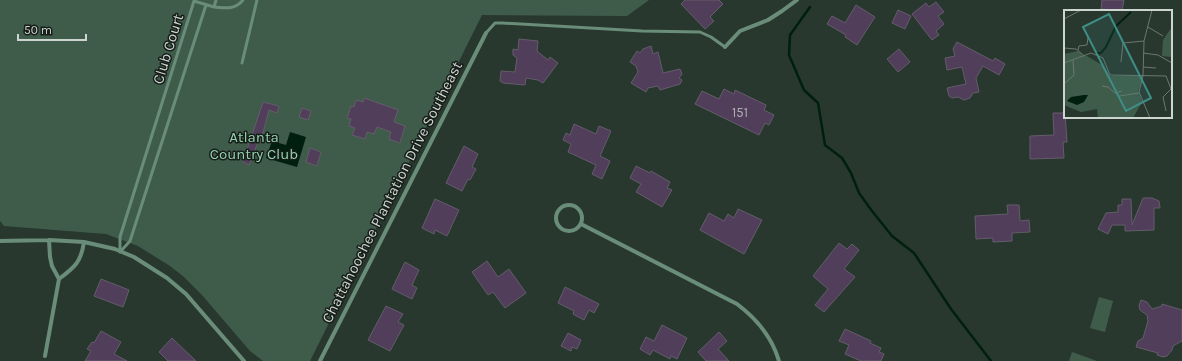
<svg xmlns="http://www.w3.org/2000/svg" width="1182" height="361" font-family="Karla,sans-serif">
  <rect width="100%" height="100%" fill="#29382f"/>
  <path fill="#3f5c4b" d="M0,0H649L627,16L482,15L310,361H263L250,351L202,295L184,277L170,266L138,246L106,234L4,226L0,221Z
    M1099,297L1113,301L1105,332L1090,328Z
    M1072,352L1097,361H1069Z"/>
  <path fill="#001f0f" d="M290,132L306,137L297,167L266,158L272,141L286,145Z"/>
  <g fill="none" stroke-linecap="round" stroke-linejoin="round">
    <path stroke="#001f0f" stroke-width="2.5" d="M810,7L790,35L789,55L804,90L818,103L825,145L842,158L851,173L859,193L872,211L892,236L914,253L951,309L991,361"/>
  </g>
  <path fill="#503e5b" stroke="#645c6a" d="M685,0H719L723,4L710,17L714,21L705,29L681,4Z
    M1102,0H1124L1122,11L1101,9Z
    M936,2L944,12L938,16L944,24L936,31L939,35L932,40L912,14L926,3L929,7Z
    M856,5L875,17L857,45L845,37L846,35L827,24L832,16L845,23Z
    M898,10L911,16L905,29L892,23Z
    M519,39L538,41L537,51L548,60L550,57L558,63L543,83L538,80L526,78L525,85L503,83L500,81L501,71L515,72L517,58L513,55V49L518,50Z
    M957,42L993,61L995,58L1005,64L999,75L983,66L976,78L979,92L973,93L970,98L964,100L958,97L952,98L949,96L947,88L966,84L962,67L947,70L945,58L955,56L953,49Z
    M651,46L653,54L658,52L663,73L680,69L682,74L679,78L682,80L680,84L660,90L658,86L648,88L646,92L631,83L638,72L636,66L630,62L637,51L640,53L643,49Z
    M899,49L910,62L898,72L887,59Z
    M724,89L734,94L735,90L766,105L764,110L774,115L769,125L765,123L759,135L695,104L702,91L719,99Z
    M364,98L398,110L394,122L405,126L400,143L389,139L391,132L377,127L374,134L367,132L365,139L352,135L355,128L349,126L351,119L347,118L351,106L354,107L356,100L363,102Z
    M263,102L279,106L277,113L269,110L264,129L260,142H258L249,165L243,162Z
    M302,108L311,111L308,120L299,117Z
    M1053,113H1065L1067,142H1063L1064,158L1030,159V136L1054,135Z
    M574,124L596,134L599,126L611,131L600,156L610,161L602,179L592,174L596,165L568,152L571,144L563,140L566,133L570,135Z
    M464,146L478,154L472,167L476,169L470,180L468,179L462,191L446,183Z
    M310,148L321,152L317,166L306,162Z
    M636,166L650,173L651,171L670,182L667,188L672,190L662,207L636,192L641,184L630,178Z
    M1143,198H1152L1159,201L1160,208H1154V230L1125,231V225H1112L1108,234L1098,229L1106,213L1118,212V205H1122V199H1131L1132,225Z
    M435,199L459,210L447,236L435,230L434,234L422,228Z
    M1007,205H1019L1020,221L1029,220L1030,232L1012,233V241L993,242V238L976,239L975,216L1008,214Z
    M738,209L762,220L744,254L700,230L709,213L724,221L728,214L734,218Z
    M839,243L847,249L852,244L859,250L844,269L855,277L824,312L815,305L828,289L813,276Z
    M487,261L498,277L509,269L526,293L505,308L493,292L488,295L472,272Z
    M405,262L419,270L412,285L417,288L412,299L392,289Z
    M101,279L129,290L123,307L94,296Z
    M565,287L599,304L594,313L589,310L584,320L573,314L574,311L558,303Z
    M1141,300L1147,302L1152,309L1162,306V304L1182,310V341L1173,346L1172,350L1167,356L1163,357L1157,355L1158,353L1136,347L1138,341L1143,338L1148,321L1147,315L1140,310L1139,306Z
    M386,306L403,314L398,322L404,325L390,351L368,340Z
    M662,325L687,338L677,359L671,356L670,359L653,350L650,355L640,349L646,337L654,341Z
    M845,329L871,341L870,343L881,348L879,352L884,354L881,361H861L845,354L849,345L839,341Z
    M101,331L121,342L114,354L127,361H85L91,351L87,349L92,342L94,343Z
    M719,332L727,341L718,349L729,361H706L698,352Z
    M568,333L581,340L577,349L572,347L571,351L561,346Z
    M172,338L196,361H168L159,352Z"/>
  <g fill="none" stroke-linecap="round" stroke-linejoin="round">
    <path stroke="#6a8d79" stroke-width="3" d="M194,1L214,7L216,0
      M214,7C225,8 235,10 243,0
      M486,33L495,23H502L642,31L700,32L711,37L725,47
      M242,63L257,0
      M120,252L130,241L206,5
      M120,252V237L194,1"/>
    <path stroke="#6a8d79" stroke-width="4" d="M725,47L740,31L768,20L782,11L797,0
      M556 218a13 13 0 1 1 26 0a13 13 0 1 1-26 0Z
      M581,224L737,304C757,319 772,337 779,361
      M0,241L49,240L84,242L115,249L134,257L167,278L186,294L244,361
      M59,279C75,267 81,262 84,242
      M45,356L59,279L52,266L50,257L49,240
      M320,361L486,33"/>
  </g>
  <g text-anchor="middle" stroke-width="3" stroke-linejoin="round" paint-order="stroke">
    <g font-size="13" fill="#aeafb3">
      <text x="740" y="117">151</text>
    </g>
    <g font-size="15" fill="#cdd5d0" stroke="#171d19">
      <text transform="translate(168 49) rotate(-73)" y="5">Club Court</text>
      <text transform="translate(392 192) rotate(-63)" y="5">Chattahoochee Plantation Drive Southeast</text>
    </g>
    <g font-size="15" fill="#94d3af" stroke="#171d19">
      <text x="254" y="142">Atlanta<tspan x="254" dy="17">Country Club</tspan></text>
    </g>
  </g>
  <g transform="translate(1064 10)">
    <rect width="108" height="108" fill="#29382f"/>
    <path d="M108,17V47L98,46L99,30ZM14,41L40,56L46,66H79L74,81L78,92L69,108H34L33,99L17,102L0,95V44Z" fill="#3f5c4b"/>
    <path d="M20,85H24L20,92L13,95L3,91L7,87Z" fill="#001f0f"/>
    <path fill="none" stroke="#001f0f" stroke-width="2" d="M33,43H37L42,37L52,16L67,2"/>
    <path fill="none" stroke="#6b776f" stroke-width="1" d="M0,9L17,0M84,17L99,26M0,38L12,39L18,44M14,40L15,36L23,35L24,27M79,43L94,45L108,53M57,52L59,33L80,31M0,53L27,43L39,48L46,65L102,66L107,79L99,87L102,101M79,57L92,58M0,74L10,65L9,50M38,76L44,77L51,83L58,81M55,86L75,83M86,108L75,82L79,66L80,31L88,0"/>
    <path fill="#3e8e86" fill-opacity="0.15" stroke="#3e8e86" stroke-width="2" d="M45,4L87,88L62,101L19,17Z"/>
    <rect width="108" height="108" fill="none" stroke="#cdd5d0" stroke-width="2"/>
  </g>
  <path d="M18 34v6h68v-6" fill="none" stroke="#cdd5d0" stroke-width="2"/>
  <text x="24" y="34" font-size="12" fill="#cdd5d0" stroke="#171d19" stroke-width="3" paint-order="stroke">50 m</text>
</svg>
